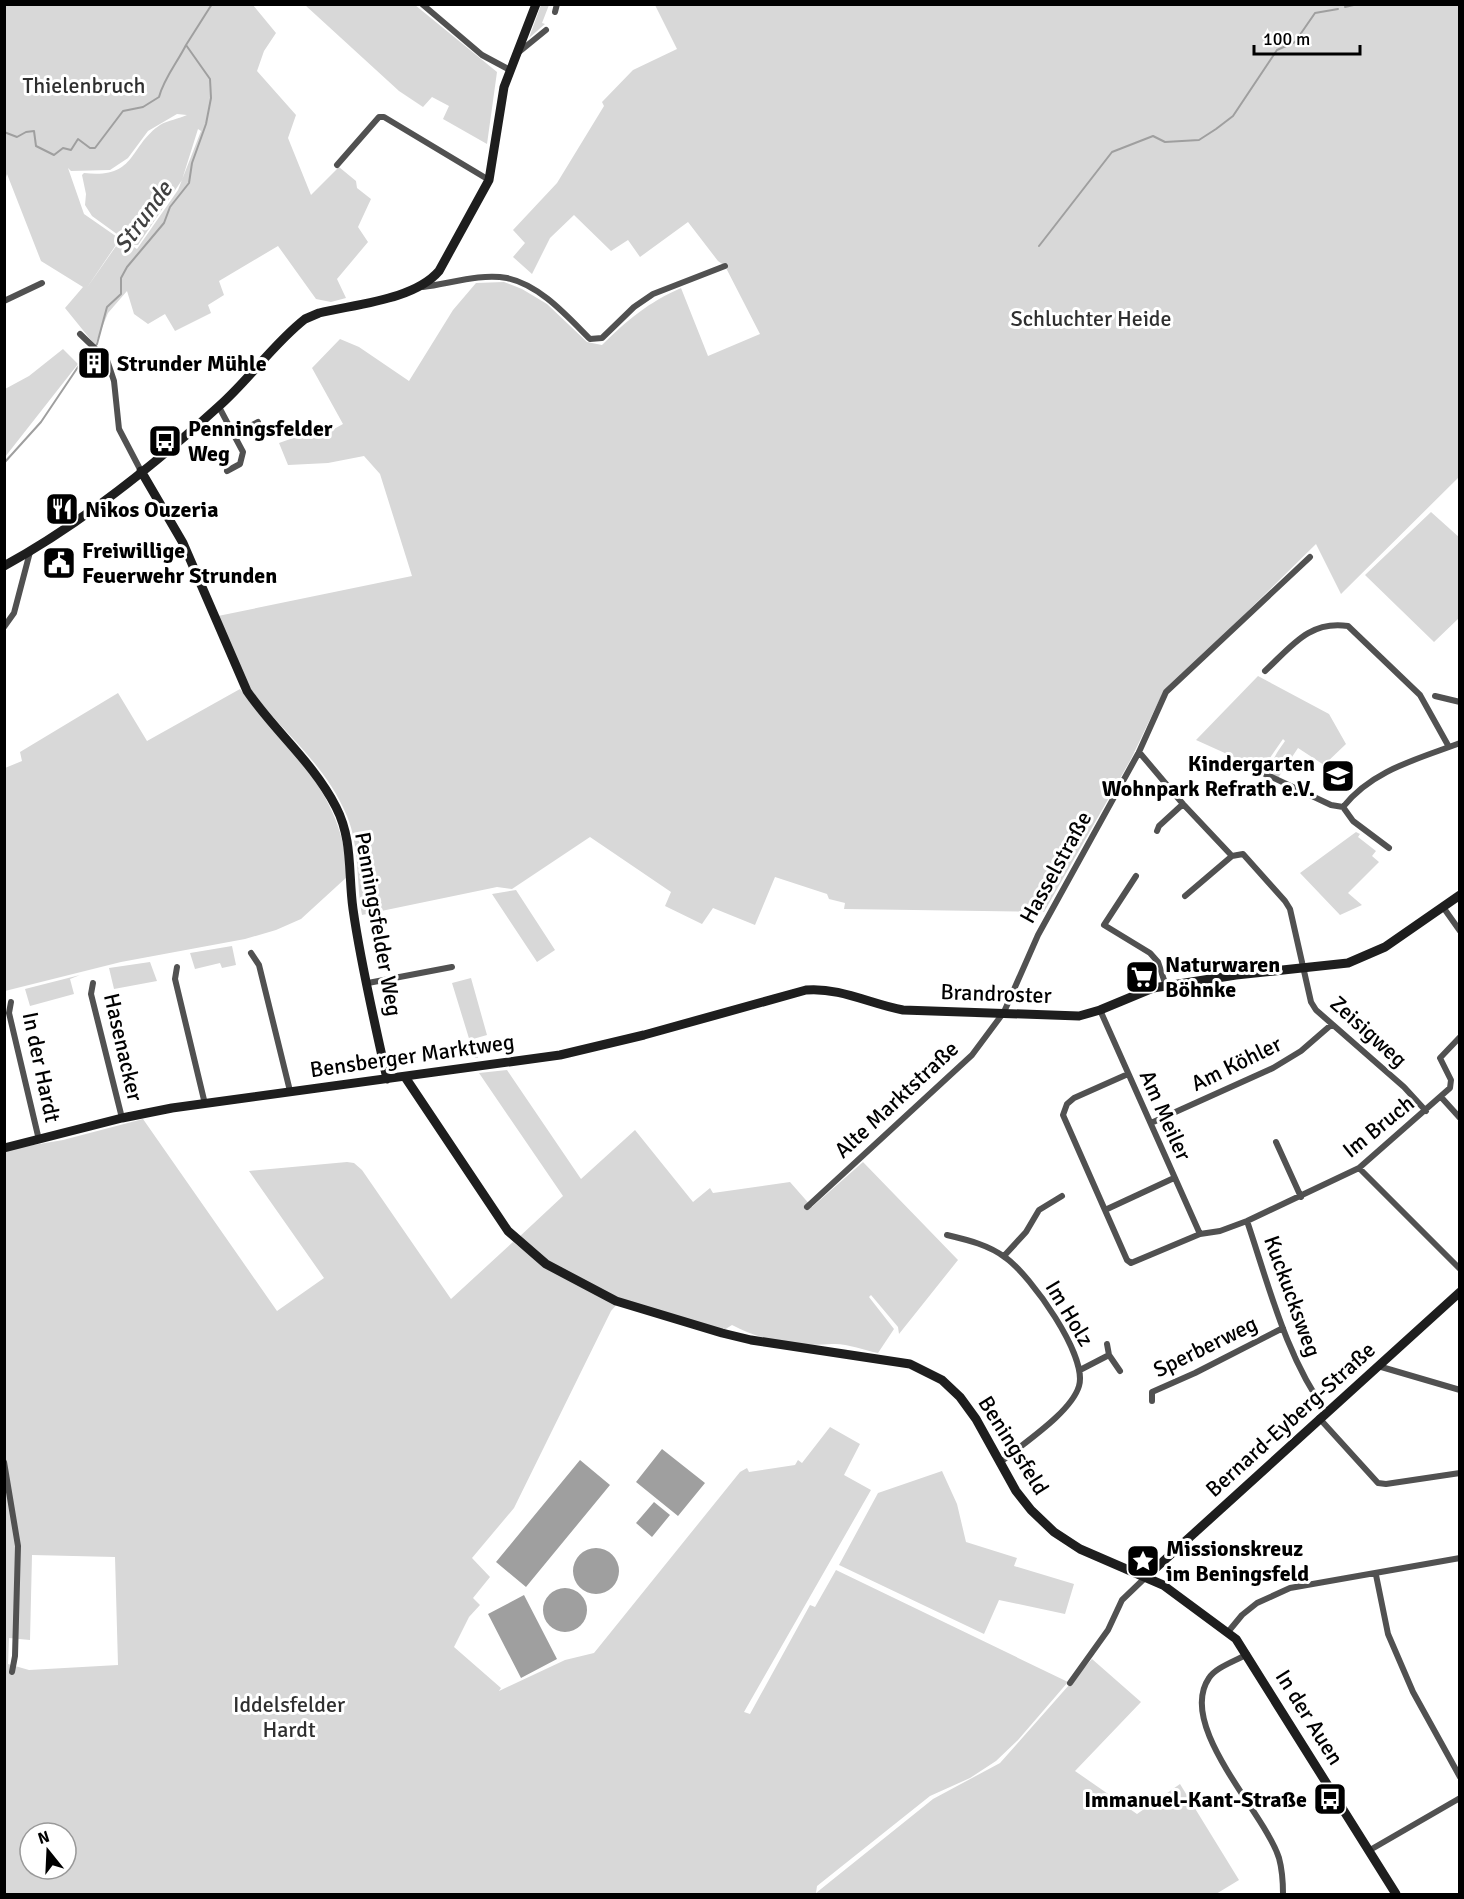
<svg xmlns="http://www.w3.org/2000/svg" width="1464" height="1899" font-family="Signika,sans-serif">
  <rect width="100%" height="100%" fill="#fff"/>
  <path fill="#d8d8d8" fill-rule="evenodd" d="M5,5H253L276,33L264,51L257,71L296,115L288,138L311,195L339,167L356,181L357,188L371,199L358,227L368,242L337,279L346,298L331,302L316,299L278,246L219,281L224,295L208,305L211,313L175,331L165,314L148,324L134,314L127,291L108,313L95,345L65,308L83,287L41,261L7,174L5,181ZM177,114L187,115C179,119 168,120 160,125C128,147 137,179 84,173L82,175L86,194L85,205L92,216L132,245H138L182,180L198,129L201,131L178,190L137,249L121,239L86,289L120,239L84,214L68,168L71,171L110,170L128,158L148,131Z
    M305,5H415L497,72L487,144L443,119L449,106L432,97L423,107L399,91Z
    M541,5H549L542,23L545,24L529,38Z
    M655,5H1459V477L1341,594L1316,544L1188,670L1164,690L1131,759L1044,912L844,909L845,903L829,899L827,894L775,877L755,925L713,908L702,924L665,906L671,892L590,837L512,889L497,887L362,915C356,881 360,848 347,816C325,764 288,738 255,695C238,672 229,642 218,616L412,576L380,474L364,456L328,463L288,465L279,443L327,426L334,429L343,424L312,368L340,339L359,347L409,381L453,310L476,283L504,282L522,289L547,304L587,342L602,345C627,320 649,302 681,288L708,356L760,334L725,266L718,261L688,222L640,257L628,240L611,251L574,215L550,238L532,274L513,257L525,243L513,230L557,183L604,106L602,102L633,70L677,49Z
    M63,349L78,364L5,457V389L29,376Z
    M1431,512L1460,538L1459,618L1434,642L1365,575Z
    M1258,676L1329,714L1346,744L1324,765L1298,748L1278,778L1272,775C1269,762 1278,751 1285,741L1283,739L1265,765L1258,768L1196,740Z
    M240,689C289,755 341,787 348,876L301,919L276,930L245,939L121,962L5,991V768L22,761L20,752L118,693L147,741Z
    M1356,832L1360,834L1358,837L1376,851L1372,856L1379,862L1348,893L1362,905L1340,915L1300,873Z
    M516,890L555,950L537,962L492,894Z
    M232,946L236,965L222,968L220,963L195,969L190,953Z
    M150,962L157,981L114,989L109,968Z
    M80,975L70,979L74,994L30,1006L25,989Z
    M471,978L487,1035L473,1039L478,1058H475L452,983Z
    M507,1070L581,1179L635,1130L693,1202L710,1188L713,1193L790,1182L812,1207L863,1162L958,1260L899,1334L898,1327L871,1295L869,1297L894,1329L878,1353C864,1350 846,1343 832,1344C798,1347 762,1341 732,1325L724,1330L621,1299L561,1270L518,1238L563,1196L479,1073Z
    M143,1119L277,1311L324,1278L249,1171L347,1162L354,1163L362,1170L451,1299L513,1242L536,1260L618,1303L611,1311L514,1508L472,1558L490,1577L473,1598L480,1605L469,1617L454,1647L501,1688L499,1691L565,1660L594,1653L740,1472L747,1468L749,1472L795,1465L798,1460L802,1463L830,1427L860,1444L844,1475L871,1490L744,1712L750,1714L810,1605L815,1607L836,1570L1068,1682L1018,1740L996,1761L970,1778L930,1796L817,1886L816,1893L933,1799L1000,1763L1092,1659L1141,1702L1075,1771L1137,1814L1180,1784L1239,1880L1216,1894H5L4,1150L63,1140ZM32,1555L115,1557L118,1665L29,1670L8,1664L9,1638L30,1640ZM30,1833H66V1869H30Z
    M942,1471L957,1504L966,1542L1017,1558L1014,1566L1074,1584L1065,1614L999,1600L984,1634L839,1565L878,1493Z"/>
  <path fill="#9f9f9f" d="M662,1449L705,1483L678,1516L636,1482Z
    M580,1460L610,1485L526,1587L496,1562Z
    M654,1502L670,1515L652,1537L636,1523Z
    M573 1571a23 23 0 1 1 46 0a23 23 0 1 1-46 0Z
    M543 1610a22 22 0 1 1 44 0a22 22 0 1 1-44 0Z
    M524,1595L557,1659L521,1678L488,1614Z"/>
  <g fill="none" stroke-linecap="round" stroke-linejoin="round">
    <path stroke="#9f9f9f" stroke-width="2" d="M825,4H877
      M1345,7L1358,4
      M4,132L17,137L26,132L34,131L36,146L54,155L63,148L71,150L78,139L90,148H95L123,111L143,107L159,97C164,78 177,63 186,45
      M1039,246L1112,152L1153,136L1165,142L1199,140L1216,129L1233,116L1277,50L1295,42L1315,13L1338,9
      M4,463L41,422L82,361L97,344L107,307L121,294V278L127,267L164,223L170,207L189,183L192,163L206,124L211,98L210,79L186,45L212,4"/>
    <path stroke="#515151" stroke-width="6" d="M422,4L482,55L510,70
      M555,12L557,4
      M519,52L546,30
      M337,165L379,117H384L489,180
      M423,287C449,284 480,273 507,278C540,285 567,316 590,339L602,338L634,307L653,294L725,266
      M4,301L42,283
      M80,334L107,360L114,381L119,429L141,471
      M219,407L243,452L240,464L227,471
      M234,434L258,422
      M4,627L14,613L30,552
      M1265,671C1291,647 1309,620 1348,626L1420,695L1449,747
      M1435,696L1460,702
      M1139,752L1183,804L1232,856L1243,854L1285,901L1290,909L1311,1002L1316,1010L1404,1087L1426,1111
      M1263,773L1331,805L1343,807L1353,821L1389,848
      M1343,807C1372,770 1418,759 1460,743
      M1157,831L1159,826L1183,804
      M1136,876L1104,925L1150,953L1158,962L1166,986
      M1185,896L1232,856
      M1443,907L1460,931
      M251,953L259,965L290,1091
      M177,967L175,979L205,1104
      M93,983L91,994L122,1118
      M368,983L452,967
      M11,1002L9,1013L39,1140
      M1100,1010L1200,1234
      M1128,1074L1074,1098L1067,1104L1063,1115L1127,1260L1131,1263L1200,1234L1220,1231L1247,1221L1359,1168L1450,1088L1451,1080L1440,1058L1460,1037
      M1441,1097L1460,1118
      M1151,1123L1273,1068L1301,1051L1331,1025
      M1276,1142L1301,1197
      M1359,1168L1460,1269
      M807,1207L972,1055L1004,1012L1038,935L1139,752L1166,692L1310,557
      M1105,1210L1174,1178
      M1247,1221C1269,1286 1286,1357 1327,1413
      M947,1235C968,1240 989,1245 1006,1258C1031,1276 1088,1356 1079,1386C1071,1413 1022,1444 1001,1462
      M1004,1256L1026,1232L1039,1210L1062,1196
      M1109,1355L1120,1371
      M1378,1366L1460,1390
      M1080,1370L1109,1355L1107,1344
      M1152,1401V1392L1195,1373L1283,1328
      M1319,1418L1378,1483L1386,1484L1460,1473
      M4,1462L18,1546L15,1656L12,1672
      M1376,1575L1388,1634L1413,1692L1460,1777
      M1228,1632L1242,1615L1257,1603L1290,1588L1460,1558
      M1247,1654C1236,1661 1216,1667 1209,1678C1176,1726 1265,1813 1279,1858C1282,1869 1283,1883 1283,1894
      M1070,1683L1108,1630L1122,1600L1147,1576
      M1370,1850L1460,1798"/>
    <path stroke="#1e1e1e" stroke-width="9" d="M141,471L183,543L247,691C275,732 313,762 336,807C353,840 348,873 353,909C361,966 375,1023 387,1079
      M4,566C81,524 153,466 218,407C249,380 273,344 305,319L319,313C356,304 414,300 439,271L489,180L504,87L536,4
      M405,1077L508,1231L546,1264L616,1301L722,1333L751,1340L910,1364L942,1380L960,1397L976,1419L1016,1491L1031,1510L1054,1532L1080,1549L1163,1585L1236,1639L1396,1894
      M4,1148L122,1118L172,1108L560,1055L644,1035L806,990C839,987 871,1004 903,1010L1079,1016L1100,1010L1153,988L1236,975L1348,963L1385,947L1460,895
      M1147,1576L1460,1292"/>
  </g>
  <defs>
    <symbol id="building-square" viewBox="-11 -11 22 22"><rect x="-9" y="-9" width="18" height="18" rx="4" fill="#000" stroke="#fff"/><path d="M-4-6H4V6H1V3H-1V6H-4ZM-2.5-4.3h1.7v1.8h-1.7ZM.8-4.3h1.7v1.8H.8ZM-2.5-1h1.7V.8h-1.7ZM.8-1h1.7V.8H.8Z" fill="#fff"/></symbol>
    <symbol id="bus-square" viewBox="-11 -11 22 22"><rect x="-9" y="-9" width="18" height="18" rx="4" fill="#000" stroke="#fff"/><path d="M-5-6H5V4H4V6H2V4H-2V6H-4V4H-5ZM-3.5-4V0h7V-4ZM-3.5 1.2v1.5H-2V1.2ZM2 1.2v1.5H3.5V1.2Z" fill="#fff"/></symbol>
    <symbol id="restaurant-square" viewBox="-11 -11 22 22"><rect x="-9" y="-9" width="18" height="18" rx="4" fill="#000" stroke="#fff"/><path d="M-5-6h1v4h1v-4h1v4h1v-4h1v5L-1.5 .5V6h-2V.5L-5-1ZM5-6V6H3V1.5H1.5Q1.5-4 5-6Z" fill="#fff"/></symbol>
    <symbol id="civic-square" viewBox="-11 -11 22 22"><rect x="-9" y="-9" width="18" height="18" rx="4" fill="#000" stroke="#fff"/><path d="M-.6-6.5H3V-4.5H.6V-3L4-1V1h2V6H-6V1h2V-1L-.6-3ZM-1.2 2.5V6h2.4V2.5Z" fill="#fff"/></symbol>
    <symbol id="school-square" viewBox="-11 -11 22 22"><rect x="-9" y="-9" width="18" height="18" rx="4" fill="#000" stroke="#fff"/><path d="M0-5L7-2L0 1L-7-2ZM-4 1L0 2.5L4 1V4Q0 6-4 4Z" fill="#fff"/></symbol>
    <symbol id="supermarket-square" viewBox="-11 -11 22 22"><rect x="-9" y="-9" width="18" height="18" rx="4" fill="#000" stroke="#fff"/><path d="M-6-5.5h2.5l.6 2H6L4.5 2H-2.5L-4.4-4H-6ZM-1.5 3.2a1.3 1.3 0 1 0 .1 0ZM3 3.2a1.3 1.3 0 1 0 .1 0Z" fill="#fff"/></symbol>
    <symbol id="sight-square" viewBox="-11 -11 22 22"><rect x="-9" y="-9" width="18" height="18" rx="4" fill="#000" stroke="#fff"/><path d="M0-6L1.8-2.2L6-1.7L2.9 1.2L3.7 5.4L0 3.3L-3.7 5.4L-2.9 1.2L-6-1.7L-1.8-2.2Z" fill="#fff"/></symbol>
  </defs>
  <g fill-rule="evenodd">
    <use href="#building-square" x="75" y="344" width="38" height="38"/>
    <use href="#bus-square" x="146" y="422" width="38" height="38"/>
    <use href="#restaurant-square" x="43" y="490" width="38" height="38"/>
    <use href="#civic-square" x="40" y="544" width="38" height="38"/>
    <use href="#school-square" x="1319" y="757" width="38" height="38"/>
    <use href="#supermarket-square" x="1123" y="958" width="38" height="38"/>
    <use href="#sight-square" x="1124" y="1542" width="38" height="38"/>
    <use href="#bus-square" x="1311" y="1780" width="38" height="38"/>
  </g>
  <g text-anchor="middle" stroke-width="6" stroke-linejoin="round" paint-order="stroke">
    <g font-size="22" fill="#2f2f2f" stroke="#fff">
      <text x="84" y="93">Thielenbruch</text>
      <text x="1091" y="326">Schluchter Heide</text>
      <text x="289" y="1712">Iddelsfelder<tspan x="289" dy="25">Hardt</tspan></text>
    </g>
    <g font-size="22" font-weight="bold" fill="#000" stroke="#fff" text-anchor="start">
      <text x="117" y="371">Strunder Mühle</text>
      <text x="188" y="436">Penningsfelder<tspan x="188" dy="25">Weg</tspan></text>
      <text x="85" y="517">Nikos Ouzeria</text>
      <text x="82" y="558">Freiwillige<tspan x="82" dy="25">Feuerwehr Strunden</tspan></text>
      <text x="1315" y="771" text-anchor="end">Kindergarten<tspan x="1315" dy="25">Wohnpark Refrath e.V.</tspan></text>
      <text x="1165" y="972">Naturwaren<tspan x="1165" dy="25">Böhnke</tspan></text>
      <text x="1166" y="1556">Missionskreuz<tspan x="1166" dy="25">im Beningsfeld</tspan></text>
      <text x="1307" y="1807" text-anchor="end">Immanuel-Kant-Straße</text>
    </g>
    <g font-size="22" fill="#000" stroke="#fff">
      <text transform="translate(1055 867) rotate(-61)" y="8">Hasselstraße</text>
      <text transform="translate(379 924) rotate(80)" y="8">Penningsfelder Weg</text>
      <text transform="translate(996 993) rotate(2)" y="8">Brandroster</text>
      <text transform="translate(1369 1031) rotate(42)" y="8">Zeisigweg</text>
      <text transform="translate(124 1047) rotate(77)" y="8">Hasenacker</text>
      <text transform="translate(412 1055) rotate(-8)" y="8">Bensberger Marktweg</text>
      <text transform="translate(1236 1063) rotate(-26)" y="8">Am Köhler</text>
      <text transform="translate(42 1067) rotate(78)" y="8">In der Hardt</text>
      <text transform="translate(896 1099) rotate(-43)" y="8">Alte Marktstraße</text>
      <text transform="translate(1166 1115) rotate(66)" y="8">Am Meiler</text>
      <text transform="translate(1378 1126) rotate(-39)" y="8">Im Bruch</text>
      <text transform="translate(1293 1296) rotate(70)" y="8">Kuckucksweg</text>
      <text transform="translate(1070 1313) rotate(59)" y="8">Im Holz</text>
      <text transform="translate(1205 1346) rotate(-26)" y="8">Sperberweg</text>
      <text transform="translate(1290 1419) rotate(-42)" y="8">Bernard-Eyberg-Straße</text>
      <text transform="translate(1014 1445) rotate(58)" y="8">Beningsfeld</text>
      <text transform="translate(1310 1717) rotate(58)" y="8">In der Auen</text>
    </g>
    <g font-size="24" font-style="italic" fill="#404040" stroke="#fff">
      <text transform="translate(143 217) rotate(-54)" y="8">Strunde</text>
    </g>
  </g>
  <rect width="1464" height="1899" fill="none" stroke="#000000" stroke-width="12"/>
  <g transform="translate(48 1851) rotate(342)"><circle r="28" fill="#ffffff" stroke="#999999" stroke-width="1.5"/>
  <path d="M0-4.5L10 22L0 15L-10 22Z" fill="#000000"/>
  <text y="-9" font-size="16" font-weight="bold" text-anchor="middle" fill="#000000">N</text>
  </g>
  <path d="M1254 45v9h106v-9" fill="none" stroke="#000000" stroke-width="3"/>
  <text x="1263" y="45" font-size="18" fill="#000000" stroke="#ffffff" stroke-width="4.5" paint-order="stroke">100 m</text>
</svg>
